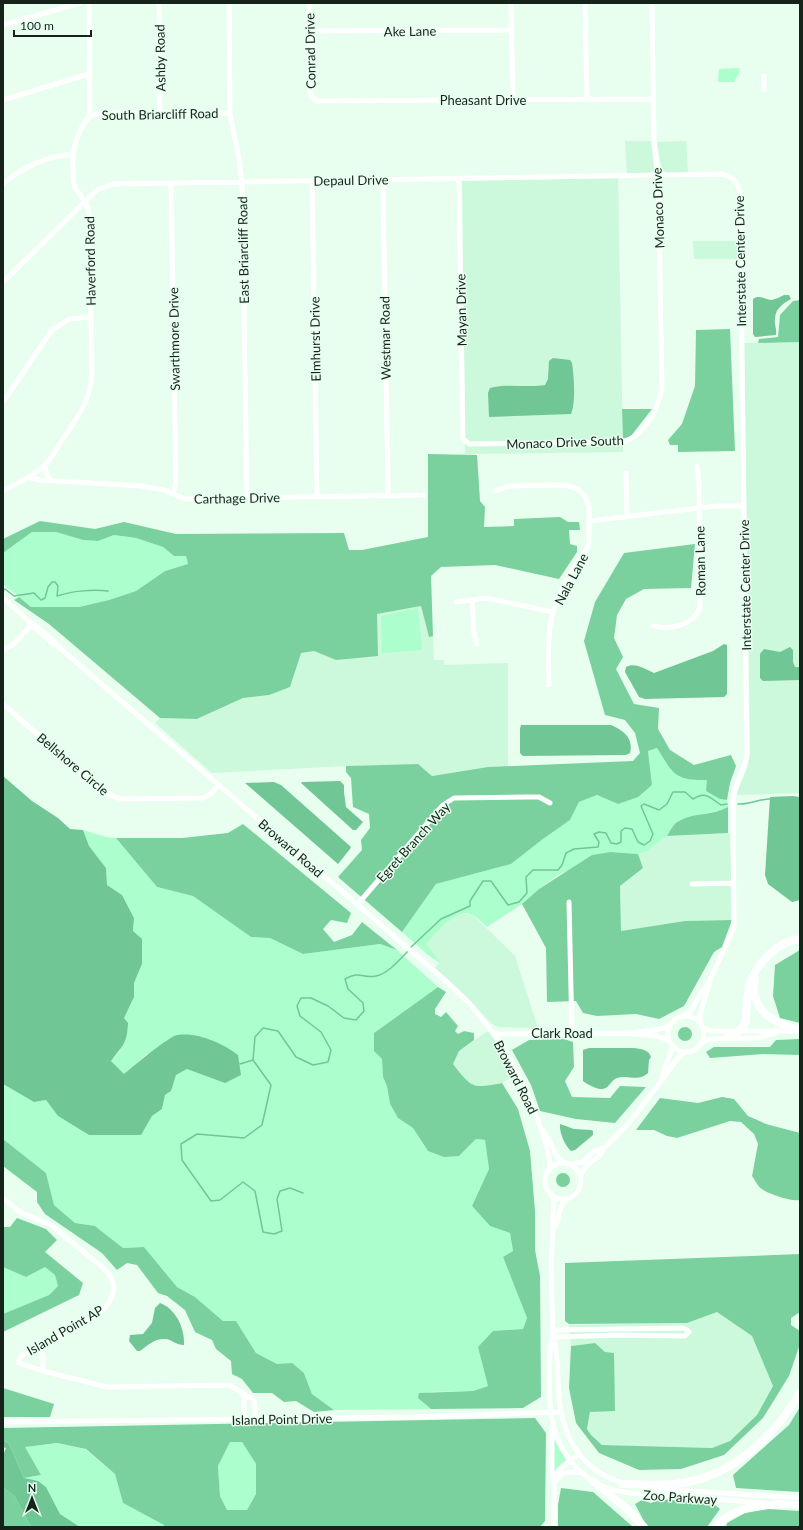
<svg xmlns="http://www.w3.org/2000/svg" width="803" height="1530" font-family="Lato,sans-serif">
  <rect width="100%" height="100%" fill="#e8feef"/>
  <path fill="#ccf8dc" d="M625,141H651L655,178H627Z
    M686,141L688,173H668L662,170L657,142Z
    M618,178L623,452L465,454L462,181Z
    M693,241H738V259H694Z
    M800,342V793L736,795L748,766L750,748L744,343Z
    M421,606L429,636H433L434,660H444V665L508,663V766L488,767L432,776L418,764L346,766L212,773L155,723L160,718L198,719L243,698L269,695L300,653L314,651L336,660L377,614Z
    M730,833L732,920L685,921L621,931L620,886L643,868L638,854L647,851L667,836Z
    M462,914H472L515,956L538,1028L498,1027L491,1023L466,996L435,968L438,964L441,963L425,944L453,917Z
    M488,1031L502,1052L515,1075L502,1083L481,1087L469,1084L453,1064L459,1051Z
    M717,1312L752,1336L773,1386L757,1415L730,1441L712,1448L602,1445L591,1435L587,1429L605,1352L595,1343L571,1346L569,1325L687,1323Z"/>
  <path fill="#adfecd" d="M740,68L739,73L734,82H718L719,69Z
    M32,532H56L83,540L98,541L114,535L136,538L163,547L174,556H186L188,564L165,571L136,591L109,600L79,607H31L3,584V553Z
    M418,608L422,650L382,653L381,616Z
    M657,748C673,774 675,781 707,780L720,799L727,800L728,807L723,810L697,815L678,821L667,836L647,851L638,854L611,852L558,875L539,889L522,904L487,927C483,924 478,918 473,915C457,906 436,934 426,944L441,963V964L427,954L402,932L436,884L511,864L543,839L570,820L579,802L597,795L618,804L652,785L648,751Z
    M83,830L106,837L116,838L157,887L193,896L251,937L270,938L303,954L380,944L397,950L438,987L374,1033L382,1059L383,1077L387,1086L390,1104L398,1118L413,1128L428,1151L459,1156L476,1139L485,1140L489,1169L472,1206L490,1226L510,1233L513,1251L503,1257L527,1318L523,1329L493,1331L488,1386L473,1391L429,1392L419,1398L431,1409L334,1410L312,1394L304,1373L277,1364L256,1353L236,1321H223L195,1297L177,1287L144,1247L123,1248L95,1226L75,1223L54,1205L46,1173L3,1139V1084L34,1102L46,1100L58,1116L89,1135H140L152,1116L162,1109L165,1095L171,1091L176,1075L187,1069L225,1083L147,1054L124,1075L111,1061L120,1051L124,1018L134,997V983L142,964L133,931L134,918L122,895L107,885L106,868L89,846Z
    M3,1267L26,1277L45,1267L55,1275L58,1286L49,1295L3,1314Z
    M553,1440H555L566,1460L555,1470H553Z
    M230,1442H242L256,1464V1494L247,1510H227L220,1496L218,1466Z
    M57,1443L85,1449L115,1474L123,1503L164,1525V1527H80L60,1514L46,1487L24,1478L41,1475L24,1447Z"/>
  <path fill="#7ad19e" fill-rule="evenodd" d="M800,300V342L758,343L759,339L778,337L780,315L793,301Z
    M730,329L735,451L678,452V445H670L668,440L682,424L695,386L696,330Z
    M622,409H652L631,436L623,439Z
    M428,454L477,455L480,501L485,507L484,527L514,526V519L560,517L568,522H579L580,530H569L570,544L577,546V552L559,579L495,565L441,567L431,576L433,636L429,637L421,606L377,614L378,656L336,660L314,651L301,653L290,687L269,695L243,698L197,719L160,718L49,624L14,600L19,597L31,607H79L109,600L136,591L165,571L188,564L186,556H174L163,547L136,538L114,535L98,541L83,540L56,532H32L3,553V539L40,521L95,529L124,522L176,534L344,533L349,550H362L428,537Z
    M695,544L691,588L644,589L626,599L617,615L614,638L623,657L616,669L634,704L659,708L658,729L670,750L694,765L731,755L736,766L730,783L727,800L720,799L706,791L707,780C675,781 673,774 657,748L648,751L652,785L638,797L618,804L597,795L579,802L570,820L543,839L511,864L436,884L402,932L338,877L362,850L361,840L370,828L369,814L353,807L351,778L346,772V766L418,764L432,776L488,767L633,761L640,753L635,733L625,720L605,715L584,641L595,602L624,553Z
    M728,807V833L667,836C670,831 674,823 679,821C694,812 713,816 728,807Z
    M243,824L351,913L347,923L331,920L323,929L334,942L352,935L362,922L397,950L380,944L303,954L270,938L251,937L193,896L157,887L116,838H182L228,833Z
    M611,852L638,854L643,868L620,886L621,931L685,921L732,920L722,947L714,952L684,1006L659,1019L636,1014L597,1016L583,1013L576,1001L547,1002L546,948L522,904L539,889L592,855Z
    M800,950V1023L780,1018L773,996L775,965Z
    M438,987L446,992L435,1009V1014L441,1017L446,1012L458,1026L455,1031L458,1034L464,1031L474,1033V1040L459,1051L453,1064C472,1088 472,1089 502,1083L518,1109L530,1151L535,1211V1250L540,1276L541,1397L523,1408L431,1409L418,1398L419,1393L473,1391L488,1386L478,1347L493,1331L523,1329L527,1318L503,1257L513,1251L510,1233L490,1226L472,1206L489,1169L485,1140L476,1139L459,1156L444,1157L428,1151L413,1128L398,1118L390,1104L387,1086L383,1077L382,1059L374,1051V1033Z
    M678 1034a7 7 0 1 1 14 0a7 7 0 1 1-14 0Z
    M564,1039L573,1042L574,1067L565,1081L572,1097L610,1098L620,1086L646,1087L615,1123L576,1119L540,1111L531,1085L512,1050L529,1040Z
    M800,1039V1055L763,1054L710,1058L706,1052L714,1047H770L776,1040Z
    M722,1097L734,1099L748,1116L766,1124L800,1133V1200C793,1202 768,1194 762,1189C758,1187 755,1180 752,1176L758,1144L754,1134L741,1122L730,1121L677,1138L667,1136L654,1130H636L660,1098L698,1103Z
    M3,1139L46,1173L54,1205L75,1223L95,1226L123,1248L144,1247L177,1287L195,1297L223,1321H236L256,1353L277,1364L292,1363L304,1373L312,1394L334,1410L314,1412L296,1401L284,1402L272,1393H253L242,1379L232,1374L231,1361L216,1349L212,1340L195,1332L185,1310L167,1296L158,1293L137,1265L127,1263L117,1270L102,1253L45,1214L37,1202V1192L3,1166Z
    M556 1180a7 7 0 1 1 14 0a7 7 0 1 1-14 0Z
    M17,1218L46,1229L57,1240L45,1252L83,1283L79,1295L3,1332V1314L49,1295L58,1286L55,1275L45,1267L26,1277L3,1267V1227H10Z
    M800,1254V1312L791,1318V1325L800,1331V1344L789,1376L763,1418L724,1455L681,1469L639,1470L599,1453L576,1423L569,1388L571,1346L595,1343L605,1352L614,1353L615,1411L590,1412L587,1429L591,1435L602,1445L712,1448L730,1441L757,1415L773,1386L752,1336L717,1312L687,1323L569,1324L565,1321V1263Z
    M3,1388L54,1404L50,1417H3Z
    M800,1407V1492L736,1488L733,1475L789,1425Z
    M535,1418L546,1433L545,1521L540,1527H164V1525L123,1503L115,1474L86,1449L57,1443L25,1447L41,1475L24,1478L9,1444L3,1440V1428ZM230,1442H242L256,1464V1494L247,1510H227L220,1496L218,1466Z
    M3,1487L15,1497L31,1527L3,1526Z
    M561,1488L593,1492L633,1527H558V1505Z
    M660,1499L714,1504L720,1509L707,1527H647L635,1504L642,1500L651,1503Z
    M768,1509L800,1511V1527H726L727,1523L745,1513Z"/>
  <path fill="#70c694" d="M784,295H789L791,299C784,303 775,308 775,319C774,325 777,328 776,335L755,337L753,334V299C760,294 765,300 772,300C776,299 780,297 784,295Z
    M553,358L570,360L572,363C574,376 576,402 571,414L489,417L488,393L490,388C505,383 528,388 545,385L548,379L549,361Z
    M724,644L727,645V694L724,697L645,699L639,697L625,672L626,667C635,662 645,669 654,673L713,651Z
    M790,647L793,650V662L795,667H800V680L763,681L760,678V654L764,649L780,652Z
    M521,725H611C623,730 634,738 630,753L626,755L523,756L520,753V729Z
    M3,776L32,801L58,818L70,829L83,830L89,846L106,868L107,885L122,895L134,918L133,931L142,939V964L134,983V997L124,1018L128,1023C127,1044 123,1045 111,1061L124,1074C137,1063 149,1053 163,1043C167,1041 170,1038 174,1036C193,1030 223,1043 238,1055L241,1075L225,1083L187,1069L176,1075L171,1091L165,1095L162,1109L152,1116L141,1135H89L58,1116L46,1100L34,1102L3,1084Z
    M340,781L344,785V792L346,807L363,822L356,830H353L301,783L302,782Z
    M274,782L281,785L351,847L350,849L338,864L245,783Z
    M792,796L800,797V900L792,902L768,884L765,875L770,797Z
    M633,1048C641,1049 648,1049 651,1057L649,1060L648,1073C638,1083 625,1073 615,1079C610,1082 608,1090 600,1089C594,1088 587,1084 583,1081V1050L589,1048Z
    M560,1124L574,1129L591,1130L593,1131V1135L575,1150L571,1151C565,1146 559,1132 560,1124Z
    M160,1303C176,1309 185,1328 184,1345C176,1345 172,1340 166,1339C155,1338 148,1345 140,1351H137L129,1341L130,1335L143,1334L152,1323L155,1308Z
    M3,1440L9,1444L24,1478L38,1481L46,1487L60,1514L80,1527H31L15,1497L3,1487V1455L6,1448L3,1447Z"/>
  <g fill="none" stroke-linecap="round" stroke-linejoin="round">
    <path stroke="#70c694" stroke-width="1.5" d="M3,591L5,589L14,596L34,593L41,600L45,598L48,587L52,582H55L58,586L57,596C72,591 93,589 108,591
      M738,804C749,805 759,799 770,799
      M410,948L441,919L470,906V901L483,881H491L508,905L519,902L527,893L526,877L533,870H558L562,865L566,853L574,849L598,847L599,842L594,834L599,832L606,833L611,843L617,844L621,842V831L625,828L632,829L638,842L644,845L650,841L653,834L641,806L644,804L659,810L667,804L673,792H685L693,799C706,791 709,797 721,805L727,804
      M253,1060L271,1085L262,1125L244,1138L197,1134L181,1144L182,1160L211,1201L220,1200L243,1182L255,1191L263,1232L274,1234L282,1231L277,1199L280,1191L290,1188L303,1193
      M240,1064L253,1060L255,1037L263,1028L278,1031L296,1057L313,1065L328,1062L331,1050L321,1032L300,1016L297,1006L301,998H311L328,1006L344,1018L356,1020L364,1011L363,1003L348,989L345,979C360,970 363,979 376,976C388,974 400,959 408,951"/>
    <path stroke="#fff" stroke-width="5" d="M159,3L160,112
      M229,3L230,113L239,159L242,182L247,498
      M309,3L310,91L311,96L317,101L653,99
      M511,3L513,100
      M585,3L587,100
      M3,25L80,3
      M309,31L512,30
      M764,90V76
      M3,100L89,74
      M90,116L103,113H230
      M459,179L463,439L469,444L622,442C645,436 659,409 662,387L658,175L654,142L652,3
      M383,180L388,496
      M312,181L317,497
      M3,184C22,167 48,156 73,154
      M171,184L176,482L173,494
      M3,282L97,190L113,184L722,174C733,177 737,181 740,192L747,755C744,772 734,785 733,801L734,928L709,982L701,993L691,1011L682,1016
      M3,402L52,330L70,319L91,317
      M45,466L46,472L50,480
      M626,473L627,517
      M28,477L39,480L141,486L164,490L185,499L424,495
      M3,491C16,483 34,477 45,465C52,458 57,448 62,440C78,417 90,402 92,374L89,212C87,202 80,196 75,187C73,182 73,175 73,169C72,149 76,132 90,116L89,3
      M495,491L509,486L565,485L578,489L585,496L589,507V542L587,548C573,570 556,593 551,620C547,641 549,663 549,685
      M589,521L717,506H744
      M3,598L32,624L14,644L3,650
      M472,600L474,634L477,644
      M456,602L486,598L553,612
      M653,626C670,630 692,626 700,608L699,480L697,466
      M54,643L447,982L470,1004L500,1042L524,1086L541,1128L549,1139L557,1157L565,1163
      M3,704L94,784C103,792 111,797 123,799L203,798L211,794L218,785
      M692,884L734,883
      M569,902L572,1033
      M357,905L443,805L454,798L527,797H539L550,803
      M668 1034a18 18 0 1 1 36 0a18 18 0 1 1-36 0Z
      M701,1023L700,1015L709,985
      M703,1028L712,1031H797
      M632,1033C643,1030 662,1032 670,1025
      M494,1034L631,1033C644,1036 658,1033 670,1042
      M702,1043L710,1039L758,1038L776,1033
      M662,1080C663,1067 671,1058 672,1046
      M542,1131C545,1145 551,1155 550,1169
      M545 1181a18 18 0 1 1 36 0a18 18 0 1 1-36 0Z
      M571,1164L583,1162L594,1151L604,1148
      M581,1175L586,1166L600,1155L604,1148L629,1123L662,1080C671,1071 674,1058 685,1052
      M552,1195C557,1206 550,1217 553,1229L551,1264L553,1337C559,1355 557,1376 559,1395C562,1438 582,1472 626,1484
      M3,1198L20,1212L51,1225L102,1267C120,1282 116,1299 99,1313L22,1355L19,1360V1363L43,1371L107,1387L229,1385L254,1400L256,1419
      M553,1229C561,1219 557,1207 567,1199
      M553,1330L683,1328L687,1330L689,1332L685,1336L623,1335L553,1337
      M553,1337L550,1346C550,1372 547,1402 554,1428C559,1448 574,1470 593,1481C617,1496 649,1494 676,1496C706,1498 735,1501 764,1503
      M39,1345L43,1357V1371
      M242,1392L244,1397V1419
      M3,1422L417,1417L561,1412
      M552,1426V1472L554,1485V1527
      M554,1482C558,1468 568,1462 579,1454
      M555,1482C564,1470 569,1471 583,1473
      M643,1488L800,1498"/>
    <path stroke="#fff" stroke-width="7" d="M32,624L54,643
      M780,1504L800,1505"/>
    <path stroke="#fff" stroke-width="8" d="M755,979C749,1010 774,1024 800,1030
      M727,1038C736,1034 742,1031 746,1021C747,992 747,974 770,954C779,945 788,940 800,939
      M593,1481L626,1508L644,1527
      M623,1484C640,1484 656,1486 673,1484C728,1480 773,1439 800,1393
      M716,1527C733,1507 756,1506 780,1504"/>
  </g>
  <g text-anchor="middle" stroke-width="3" stroke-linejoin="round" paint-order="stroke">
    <g font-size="13" fill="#15231a" stroke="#e8feef">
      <text transform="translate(410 31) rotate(-1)" y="5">Ake Lane</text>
      <text transform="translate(310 51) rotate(-91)" y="5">Conrad Drive</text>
      <text transform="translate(160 58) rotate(-91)" y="5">Ashby Road</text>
      <text x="483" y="105">Pheasant Drive</text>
      <text transform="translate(160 114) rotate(-1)" y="5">South Briarcliff Road</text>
      <text transform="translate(351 180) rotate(-1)" y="5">Depaul Drive</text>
      <text transform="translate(658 208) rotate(-92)" y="5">Monaco Drive</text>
      <text transform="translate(243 250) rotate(-91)" y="5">East Briarcliff Road</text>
      <text transform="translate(90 261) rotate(-91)" y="5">Haverford Road</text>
      <text transform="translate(740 261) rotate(-91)" y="5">Interstate Center Drive</text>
      <text transform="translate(461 310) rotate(-91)" y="5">Mayan Drive</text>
      <text transform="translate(385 338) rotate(-91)" y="5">Westmar Road</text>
      <text transform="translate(174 339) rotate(-91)" y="5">Swarthmore Drive</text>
      <text transform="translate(315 339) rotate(-91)" y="5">Elmhurst Drive</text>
      <text transform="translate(565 442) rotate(-2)" y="5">Monaco Drive South</text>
      <text transform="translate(237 498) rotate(-1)" y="5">Carthage Drive</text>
      <text transform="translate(700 561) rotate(-91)" y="5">Roman Lane</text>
      <text transform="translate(571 579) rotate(-62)" y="5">Nala Lane</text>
      <text transform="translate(745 585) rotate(-91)" y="5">Interstate Center Drive</text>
      <text transform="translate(73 764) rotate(40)" y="5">Bellshore Circle</text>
      <text transform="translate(413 842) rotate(-48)" y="5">Egret Branch Way</text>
      <text transform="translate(291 848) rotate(41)" y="5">Broward Road</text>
      <text x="562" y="1038">Clark Road</text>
      <text transform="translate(516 1077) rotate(63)" y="5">Broward Road</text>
      <text transform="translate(65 1330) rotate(-30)" y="5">Island Point AP</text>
      <text transform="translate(282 1419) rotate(-1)" y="5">Island Point Drive</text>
      <text transform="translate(680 1497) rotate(4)" y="5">Zoo Parkway</text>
    </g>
  </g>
  <rect width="803" height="1530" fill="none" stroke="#15231a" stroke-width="8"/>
  <g transform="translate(32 1498)" stroke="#e8feef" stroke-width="3" paint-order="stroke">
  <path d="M0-3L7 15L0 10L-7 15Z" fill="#15231a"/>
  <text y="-6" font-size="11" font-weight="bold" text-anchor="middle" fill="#15231a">N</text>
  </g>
  <path d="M14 30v6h77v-6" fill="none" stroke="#15231a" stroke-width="2"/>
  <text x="20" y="30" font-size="12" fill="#15231a" stroke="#e8feef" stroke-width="3" paint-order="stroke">100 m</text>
</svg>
